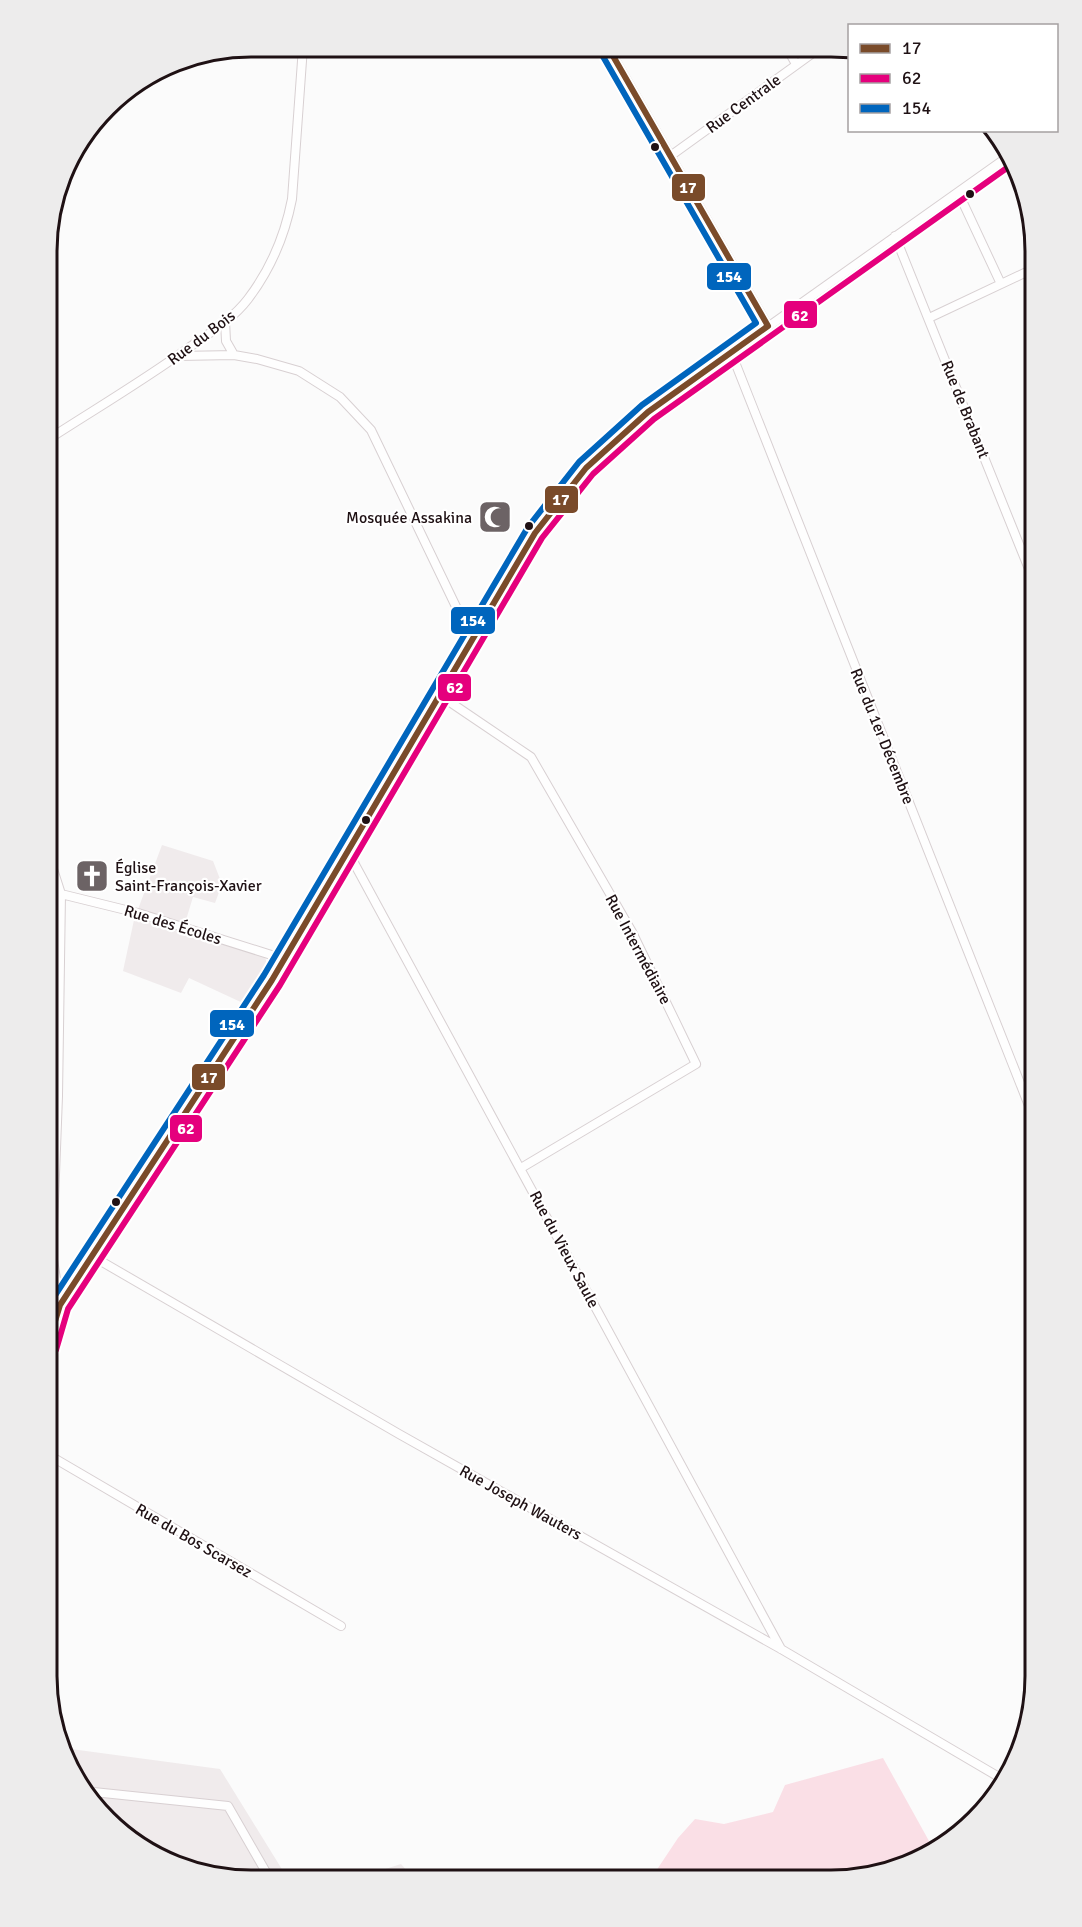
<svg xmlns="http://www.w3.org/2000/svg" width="1082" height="1927" font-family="Signika,sans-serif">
  <rect width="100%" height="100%" fill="#fbfbfb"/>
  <path fill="#f0ebec" d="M162,845L213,861L222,884L215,903L193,897L182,933L265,956L268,970L245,1004L189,978L181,993L123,971L134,920Z
    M57,1742L71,1749L220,1769L288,1879H224L126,1838L88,1800Z
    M401,1864L414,1879H354Z"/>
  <path fill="#fadfe6" d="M883,1758L934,1850L897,1870L831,1880H650L678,1838L695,1819L724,1824L773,1812L785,1785Z"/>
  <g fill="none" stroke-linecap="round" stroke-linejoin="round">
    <defs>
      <path id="minor" d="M609,49L768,326
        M788,50L796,64
        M669,157L817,50
        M958,192L1001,284
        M895,236L1035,584
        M929,318L1035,268
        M225,321L226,341L234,355
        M731,352L1035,1121
        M179,356L234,355L257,359L299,371L340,397L371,430L461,617L476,633
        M52,437C97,408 144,380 187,349C208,334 232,320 248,299C270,270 285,235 292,199L303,47
        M438,694L531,757L632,932L696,1064L521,1168
        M49,780L53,869L61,894L58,1096L52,1253L60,1305
        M347,850L781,1649
        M61,894L138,913L284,959
        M92,1256L399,1434L781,1649L1004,1780
        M47,1347L60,1305L272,980L535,533L586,468L648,412L1006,158
        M47,1454L341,1626
        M84,1791L228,1806L270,1879"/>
    </defs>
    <use href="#minor" stroke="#d8d0d2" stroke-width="10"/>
    <use href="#minor" stroke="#fefefe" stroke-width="8"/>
    <defs>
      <path id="bus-1" d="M609,49L768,326
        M47,1347L60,1305L272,980L535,533L586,468L648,412L768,326"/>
      <path id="bus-2" d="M56,1350L68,1309L280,985L542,538L593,474L654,419L1011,165"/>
      <path id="bus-3" d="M47,1317L52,1300L264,975L528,527L579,462L642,405L756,323L601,53"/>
    </defs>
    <use href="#bus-1" stroke="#fff" stroke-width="10"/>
    <use href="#bus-2" stroke="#fff" stroke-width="10"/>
    <use href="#bus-3" stroke="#fff" stroke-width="10"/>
    <use href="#bus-1" stroke="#7a4b2a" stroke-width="6"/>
    <use href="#bus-2" stroke="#e5007d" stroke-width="6"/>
    <use href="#bus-3" stroke="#0065bd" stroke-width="6"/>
  </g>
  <defs>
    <symbol id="mosque-square" viewBox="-11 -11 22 22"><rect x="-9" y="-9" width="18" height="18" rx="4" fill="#6c6365" stroke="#fff"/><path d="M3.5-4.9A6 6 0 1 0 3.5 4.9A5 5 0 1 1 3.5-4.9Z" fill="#fff"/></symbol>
    <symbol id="church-square" viewBox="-11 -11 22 22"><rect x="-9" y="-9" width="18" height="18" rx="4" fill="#6c6365" stroke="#fff"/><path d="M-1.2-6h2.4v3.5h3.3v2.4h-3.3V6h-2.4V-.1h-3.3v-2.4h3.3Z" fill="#fff"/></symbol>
  </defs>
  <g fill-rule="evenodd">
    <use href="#mosque-square" x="476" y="498" width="38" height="38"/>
    <use href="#church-square" x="73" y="857" width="38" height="38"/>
  </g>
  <g fill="#1f1114" stroke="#fff" stroke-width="2">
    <circle cx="655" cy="147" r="5"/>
    <circle cx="970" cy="194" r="5"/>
    <circle cx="529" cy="526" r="5"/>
    <circle cx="366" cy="820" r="5"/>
    <circle cx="116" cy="1202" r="5"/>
  </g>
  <g text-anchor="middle" stroke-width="4.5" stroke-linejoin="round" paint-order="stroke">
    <g font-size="16" fill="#1f1114" stroke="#fff">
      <text transform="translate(743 103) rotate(-36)" y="6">Rue Centrale</text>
      <text transform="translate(201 337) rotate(-37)" y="6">Rue du Bois</text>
      <text transform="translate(966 409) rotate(68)" y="6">Rue de Brabant</text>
      <text transform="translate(883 736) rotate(68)" y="6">Rue du 1er Décembre</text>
      <text transform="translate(173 924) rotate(17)" y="6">Rue des Écoles</text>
      <text transform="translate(639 949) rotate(62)" y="6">Rue Intermédiaire</text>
      <text transform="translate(565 1249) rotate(62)" y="6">Rue du Vieux Saule</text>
      <text transform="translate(521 1502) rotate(29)" y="6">Rue Joseph Wauters</text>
      <text transform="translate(194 1540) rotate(30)" y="6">Rue du Bos Scarsez</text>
    </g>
    <g font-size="16" fill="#1f1114" stroke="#fff" text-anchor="end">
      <text x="472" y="523">Mosquée Assakina</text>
      <text x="115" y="873" text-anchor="start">Église<tspan x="115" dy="18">Saint-François-Xavier</tspan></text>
    </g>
  </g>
  <path d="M0 0H1082V1927H0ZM251 57H831A194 194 0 0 1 1025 251V1676A194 194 0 0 1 831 1870H251A194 194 0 0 1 57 1676V251A194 194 0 0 1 251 57Z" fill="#edecec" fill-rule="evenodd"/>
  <path fill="none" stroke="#1f1114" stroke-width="3" d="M251 57H831A194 194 0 0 1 1025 251V1676A194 194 0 0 1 831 1870H251A194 194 0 0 1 57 1676V251A194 194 0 0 1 251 57Z"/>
  <g stroke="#fff" stroke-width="2">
    <rect x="671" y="173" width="35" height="29" rx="6" fill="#7a4b2a"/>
    <rect x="706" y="262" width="46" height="29" rx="6" fill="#0065bd"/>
    <rect x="783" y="300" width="35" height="29" rx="6" fill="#e5007d"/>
    <rect x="544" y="485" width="35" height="29" rx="6" fill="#7a4b2a"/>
    <rect x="450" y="606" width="46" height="29" rx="6" fill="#0065bd"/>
    <rect x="437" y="673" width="35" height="29" rx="6" fill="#e5007d"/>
    <rect x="209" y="1009" width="46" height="29" rx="6" fill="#0065bd"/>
    <rect x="191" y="1063" width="35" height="28" rx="6" fill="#7a4b2a"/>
    <rect x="169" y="1114" width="34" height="29" rx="6" fill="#e5007d"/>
  </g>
  <g font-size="16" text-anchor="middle" font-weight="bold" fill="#fff">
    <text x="688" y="193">17</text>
    <text x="729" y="282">154</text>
    <text x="800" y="321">62</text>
    <text x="561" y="505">17</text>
    <text x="473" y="626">154</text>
    <text x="455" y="693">62</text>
    <text x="232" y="1030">154</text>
    <text x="209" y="1083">17</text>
    <text x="186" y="1134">62</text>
  </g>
  <rect x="848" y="24" width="210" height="108" fill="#ffffff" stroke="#a5a0a1" stroke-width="1.5"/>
  <rect x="860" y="44" width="30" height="9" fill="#7a4b2a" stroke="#a5a0a1" stroke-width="1.5"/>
  <text x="902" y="54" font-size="18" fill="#1f1114">17</text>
  <rect x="860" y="74" width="30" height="9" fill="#e5007d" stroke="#a5a0a1" stroke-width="1.5"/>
  <text x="902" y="84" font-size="18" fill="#1f1114">62</text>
  <rect x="860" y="104" width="30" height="9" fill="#0065bd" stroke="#a5a0a1" stroke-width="1.5"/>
  <text x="902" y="114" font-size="18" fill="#1f1114">154</text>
</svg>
